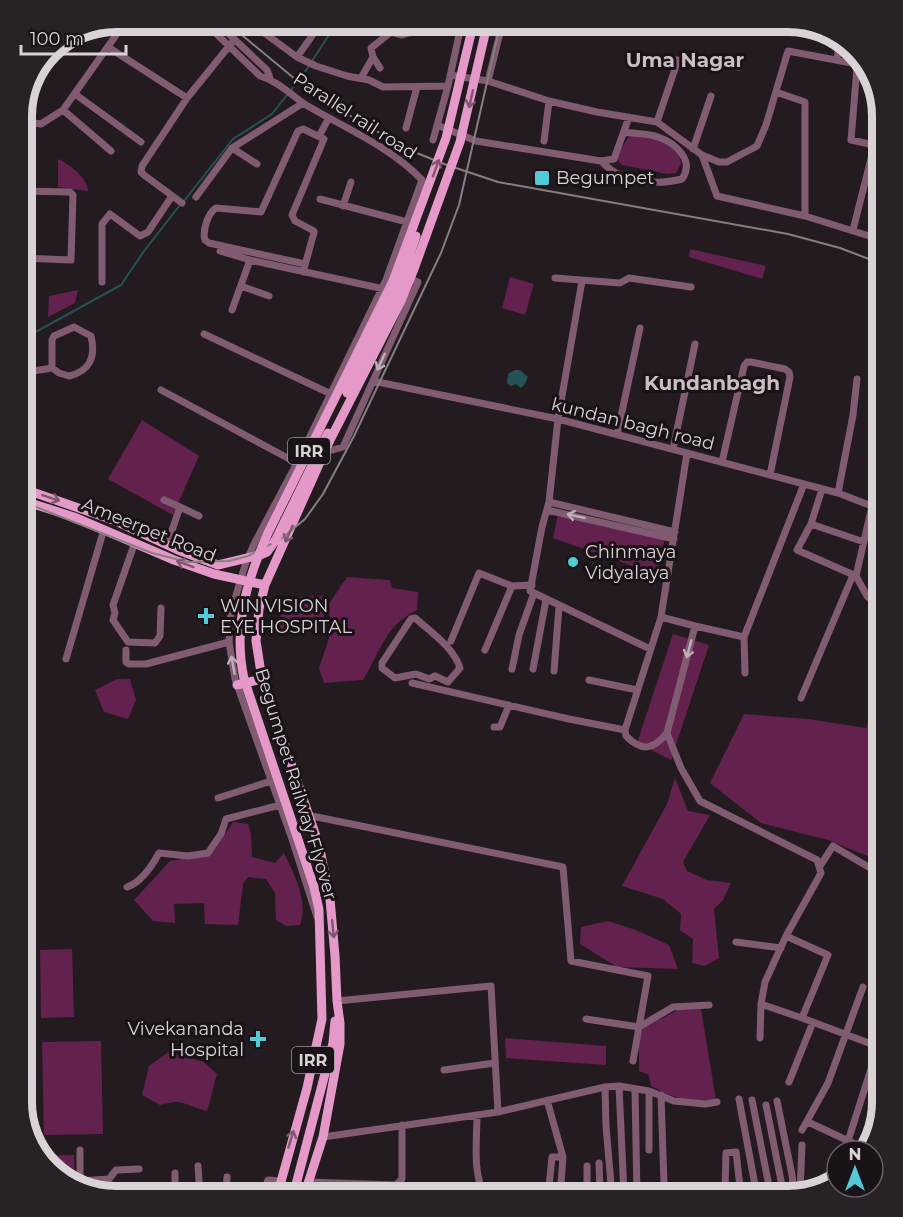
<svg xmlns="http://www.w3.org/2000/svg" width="903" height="1217" font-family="Montserrat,sans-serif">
  <rect width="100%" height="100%" fill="#231b1f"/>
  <path fill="#63214e" d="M656,135L678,151L681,164L676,173L667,174L622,165L616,158L629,136Z
    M58,159C69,164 88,178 88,191L58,187Z
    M690,249L766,266L762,279L689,257Z
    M510,277L534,284L525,315L502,308Z
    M78,290L75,303L48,317L49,296Z
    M142,420L199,456L173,515L108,479Z
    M558,514L665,537L658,575L553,538Z
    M347,577L390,580L392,588L418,592L417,610C385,625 380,653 363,680L324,683L319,668L330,635L329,604Z
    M324,596V617C311,627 296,631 280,631L281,619L278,600L292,597Z
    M673,634L709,645L671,760L637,743Z
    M117,679H130L136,700L128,719L104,712L95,690Z
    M882,680V862L828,840L761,823L710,783L744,714L808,719L866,728Z
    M675,778L688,811L710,815L683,862L687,871L707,880L731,883L723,900L714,909L719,958L705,966L692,963L693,939L680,930L681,914L663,899L622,886L667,804Z
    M233,822L248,824L251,834L252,857L275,863L284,853C294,873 309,903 300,925L286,926L276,920L275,893L266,879L248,877L243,884L238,925L205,924L204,903L174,904L175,923L153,921L134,900L170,861L212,854Z
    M608,921L636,930L669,945L678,969L617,967L580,944L581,927Z
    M72,949L74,1017L41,1018L40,950Z
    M701,1009L716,1100L698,1101L682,1099L664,1093L651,1086L649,1075L639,1071V1043L643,1028L678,1010Z
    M21,1030H28V1068H21Z
    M505,1038L606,1046V1065L506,1058Z
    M101,1041L103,1134L44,1135L42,1042Z
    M168,1052L204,1062L217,1074L207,1111C195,1109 186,1102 176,1102C171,1102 165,1104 160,1105L142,1095L149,1066Z
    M74,1155L75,1185L68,1183L39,1156Z"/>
  <path fill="#245257" d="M515,370H520L528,377L525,384L521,388L516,384L511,386L507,383L508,374Z"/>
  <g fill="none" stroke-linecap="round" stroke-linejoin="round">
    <path stroke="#245257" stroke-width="2" d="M400,21H408
      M312,61L338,21
      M291,90L309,66
      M184,201L233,139L272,114L287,95
      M21,340L121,285L144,251L180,205"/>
    <path stroke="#805b72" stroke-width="7" d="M203,21L260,76C278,81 291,95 306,105C345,128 391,147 422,180L386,280L297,463L255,542L246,562L231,612L229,642L235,679L291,836L317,917
      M215,21L267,70L270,78
      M259,21L256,27L297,57L316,66L347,76L369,80L383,87L448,86
      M693,21L717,25L804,32L837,36
      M108,47L187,98
      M858,55L851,140L874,145
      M639,56L739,67
      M297,57L312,36L311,21
      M837,60L840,38
      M380,68L373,57L371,48L391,32L402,35L419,30L422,21
      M450,75L488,81L549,101L597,112L657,122L702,155L717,196L805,216L882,240
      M361,78L373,57
      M488,81L503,21
      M776,92L805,102V216
      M75,94L141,142
      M63,110L111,151
      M21,121L41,124L63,110L126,21
      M657,122L678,60
      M437,125L476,141L601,161L614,159L629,117
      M406,128L417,87
      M319,136L329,118
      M433,140L448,86L462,21
      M544,141L549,101
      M232,148L257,164
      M693,149L711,96
      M702,155L719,162H727L757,146L766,125L788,51L857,64
      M601,161C605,165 610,170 616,173C633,184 663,184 682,179C695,161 676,143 658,137C648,133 635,134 624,132
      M196,197L232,148L303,103
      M320,199L407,222
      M182,203L144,175L141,172L142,166L187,98L234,40
      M343,206L351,182
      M853,230L882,115
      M220,251L250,260L384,289
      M21,258L71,260L73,195L70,192L21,191
      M303,272C307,259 310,246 314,233V231L295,221L292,215L324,139L303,129L298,131L261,212L216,208C208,213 202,231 205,240L209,243L305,264
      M555,278L620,283L629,278L691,287
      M582,281L558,419L549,502L542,527L530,591L650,649
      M102,282V224L110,214L140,236L148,232L172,196
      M241,286L269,296
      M232,310L250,260
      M21,322L29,323
      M204,334L331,394
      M21,373L52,368L59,373L69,376C90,371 96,357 91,336L74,327L54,336L52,340V368
      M373,381L558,419L838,493L882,510
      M161,390L297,463
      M617,435L640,328
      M673,449L695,344
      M325,452L343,447L418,282L405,277
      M722,462L744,366L747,362H751L785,369L789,372L790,377L770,475
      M822,489L811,524L797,550L856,576
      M838,493L853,415L857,379
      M164,500L180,507
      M549,502L675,532
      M872,506L856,576L867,596L882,609
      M547,510L674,539
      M811,524L864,542
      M135,542L113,605L115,613L113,620L128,642L155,643L160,636L161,608
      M167,545L180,507L199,516
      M661,617L695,626L667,733C653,750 642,752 626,736L625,730L661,617L687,453
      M415,618C431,632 454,648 460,668L448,682L435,676L429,679L416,674L395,678L382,668V663L411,619Z
      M695,626L744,637L745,673
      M744,637L804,484
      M451,641L479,573L512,586
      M126,650V662L129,664H146L229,642
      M485,650L512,586L532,585
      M66,659L104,529
      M512,669L519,635L534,593
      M533,669L546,600
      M554,671L559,607
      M589,680L637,690
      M412,683L569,719L625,730
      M801,698L853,575
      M494,727H500L509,705
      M667,733L681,768L700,801L817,860L821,873L786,936
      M218,798L271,781
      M307,815L563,867L571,961L648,976L639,1027L586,1019
      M820,866L833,846L882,875
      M127,887C142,882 152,866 159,853L188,856L208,853L221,834L226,819L280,805
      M882,914V913
      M736,942L781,948
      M337,1001L491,986L498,1112
      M761,1004L765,982L786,936L828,955L802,1018L882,1048
      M760,1038L761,1004L802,1018
      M633,1061L639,1027L673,1007L709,1005
      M444,1070L495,1063
      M789,1082L813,1022
      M619,1086L624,1195
      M605,1087L606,1126L612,1196
      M635,1090L637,1196
      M739,1099L757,1196
      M547,1100L563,1157
      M752,1100L771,1196
      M777,1101L792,1175L794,1194
      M766,1105L784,1196
      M477,1115C477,1141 472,1172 485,1196
      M808,1122L868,1150
      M802,1130L828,1083L863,987
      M323,1137L498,1112L605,1087L619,1086L649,1091L674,1101L705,1104L717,1102
      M848,1141L878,1047
      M80,1150V1187
      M649,1150V1091
      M599,1163L600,1191
      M198,1166L200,1196
      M175,1173V1196
      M80,1181L109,1179L116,1170L139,1169
      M308,1182L396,1185L402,1179V1125
      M830,1183L835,1170
      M800,1192L802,1145
      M226,1196L227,1177
      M262,1196L268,1180L280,1181
      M420,1196L422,1189
      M548,1196L552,1157H563L560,1196
      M587,1196V1166
      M599,1196L600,1191C611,1192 650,1198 659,1193C662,1191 663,1187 664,1184L661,1095
      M697,1196L703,1194L704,1196
      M727,1196L725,1191L726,1153L736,1152L741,1196"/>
    <path stroke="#e599c8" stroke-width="9" d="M21,488L113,520L178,550L218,565L260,555L267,552L275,541
      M21,500L74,517L174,560L214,574L265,585
      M237,685L262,679
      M277,1196L307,1088L322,1019L319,910L314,887
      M293,1196L333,1043L335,1021
      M304,1196L323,1137L340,1044V1023L337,1001L335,956L330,899L319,845L262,679L256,641L259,609L265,585L329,442"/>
    <path stroke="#867f82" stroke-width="2" d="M225,21L313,94L407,149L444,164L498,182L788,234L840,248L882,264
      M21,501L152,553L188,562L229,561L248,556L282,538L305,519L323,494L354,436L441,253L459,205L501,21"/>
    <path stroke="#e599c8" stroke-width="9" d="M347,393L400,283L416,236
      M329,442L401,301L414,269L460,142L488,21
      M275,541L328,433
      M314,887L244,679C233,626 246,582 268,533L393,281L446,138L474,21"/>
  </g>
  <defs><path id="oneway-shaft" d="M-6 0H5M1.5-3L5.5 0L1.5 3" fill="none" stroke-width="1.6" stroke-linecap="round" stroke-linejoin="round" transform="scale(1.5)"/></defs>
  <g stroke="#7f566f">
    <use href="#oneway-shaft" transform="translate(471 99) rotate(103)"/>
    <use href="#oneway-shaft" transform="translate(436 168) rotate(-70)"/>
    <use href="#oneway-shaft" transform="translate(51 498) rotate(18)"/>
    <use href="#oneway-shaft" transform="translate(289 534) rotate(114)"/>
    <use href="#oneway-shaft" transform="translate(185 564) rotate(-160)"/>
    <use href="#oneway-shaft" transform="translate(333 929) rotate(84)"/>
    <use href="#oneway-shaft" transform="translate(291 1139) rotate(-73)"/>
  </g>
  <g stroke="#beafb8">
    <use href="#oneway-shaft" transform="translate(381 362) rotate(115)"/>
    <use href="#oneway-shaft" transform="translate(576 516) rotate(-167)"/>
    <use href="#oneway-shaft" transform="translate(689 649) rotate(105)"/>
    <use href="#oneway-shaft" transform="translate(233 665) rotate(-100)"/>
  </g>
  <g fill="#52cbd8" stroke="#191216" stroke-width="2">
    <rect x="534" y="170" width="16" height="16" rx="3"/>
    <circle cx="573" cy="562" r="6"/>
    <path d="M203 607h6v6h6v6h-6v6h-6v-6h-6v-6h6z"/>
    <path d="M255 1030h6v6h6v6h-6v6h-6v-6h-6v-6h6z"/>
  </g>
  <g text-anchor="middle" stroke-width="6" stroke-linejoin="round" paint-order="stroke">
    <g fill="#191216" stroke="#9f999c" stroke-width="1.5">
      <rect x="288" y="438" width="42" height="26" rx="4.5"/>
      <rect x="292" y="1047" width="42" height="26" rx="4.5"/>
    </g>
    <g font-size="16" font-weight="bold" fill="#d9d3d6">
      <text x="309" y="457">IRR</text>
      <text x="313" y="1066">IRR</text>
    </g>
    <g font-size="18" fill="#d9d3d6" stroke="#191216">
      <text transform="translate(355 116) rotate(33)" y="6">Parallel rail road</text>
      <text transform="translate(633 424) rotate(14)" y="6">kundan bagh road</text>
      <text transform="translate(149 530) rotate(22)" y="6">Ameerpet Road</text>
      <text transform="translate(296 784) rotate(73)" y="6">Begumpet Railway Flyover</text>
    </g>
    <g font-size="18" fill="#d9d3d6" stroke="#191216" text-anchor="start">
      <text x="556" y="184">Begumpet</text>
      <text x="585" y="558">Chinmaya<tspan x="585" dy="21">Vidyalaya</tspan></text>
      <text x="220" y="612">WIN VISION<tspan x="220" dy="21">EYE HOSPITAL</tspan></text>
      <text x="244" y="1035" text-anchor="end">Vivekananda<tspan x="244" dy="21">Hospital</tspan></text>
    </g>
    <g font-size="20" font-weight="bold" fill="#c9bec4" stroke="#191216">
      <text x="685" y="67">Uma Nagar</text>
      <text x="712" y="390">Kundanbagh</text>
    </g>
  </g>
  <path d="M0 0H903V1217H0ZM116 32H788A84 84 0 0 1 872 116V1102A84 84 0 0 1 788 1186H116A84 84 0 0 1 32 1102V116A84 84 0 0 1 116 32Z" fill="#282125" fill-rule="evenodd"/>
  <path fill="none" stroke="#d9d3d6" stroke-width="8" d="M116 32H788A84 84 0 0 1 872 116V1102A84 84 0 0 1 788 1186H116A84 84 0 0 1 32 1102V116A84 84 0 0 1 116 32Z"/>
  <g transform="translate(855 1169)"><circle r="28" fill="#191216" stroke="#665f63" stroke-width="1.5"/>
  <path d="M0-4.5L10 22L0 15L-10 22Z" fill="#52cbd8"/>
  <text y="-9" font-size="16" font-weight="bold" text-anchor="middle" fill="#d9d3d6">N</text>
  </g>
  <path d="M21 45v9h105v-9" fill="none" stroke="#d9d3d6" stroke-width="3"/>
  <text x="30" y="45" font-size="18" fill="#d9d3d6" stroke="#191216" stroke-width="4.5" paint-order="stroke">100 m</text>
</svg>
